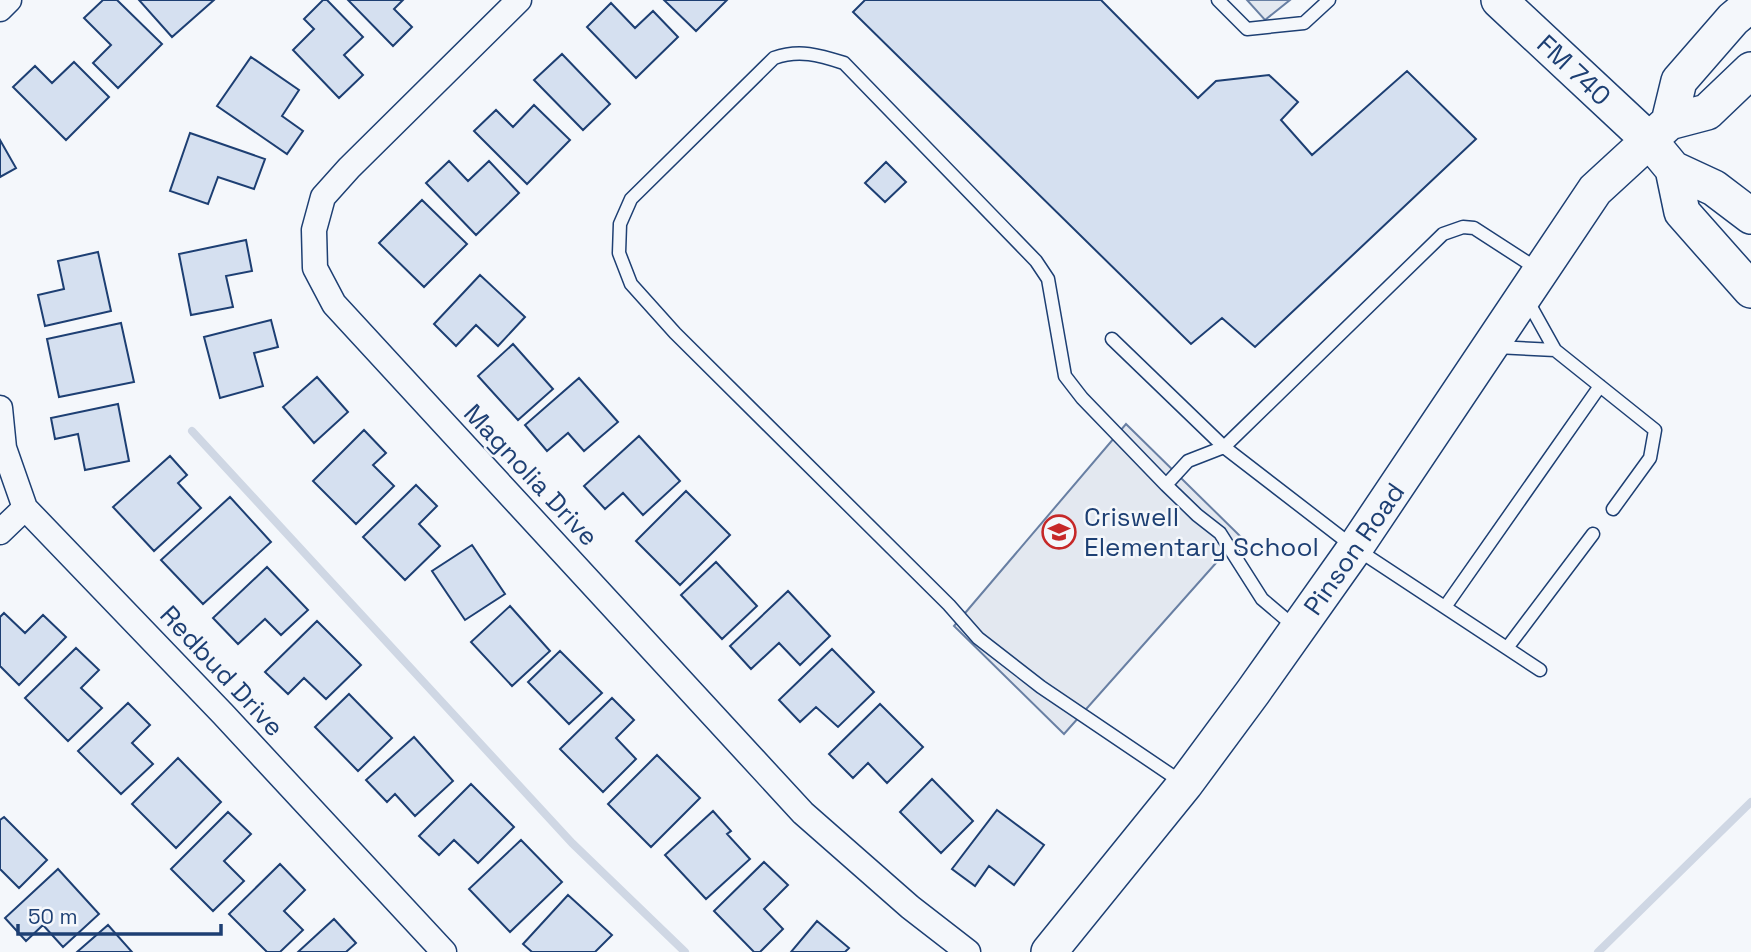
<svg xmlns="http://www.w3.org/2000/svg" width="1751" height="952" font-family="'Space Grotesk',sans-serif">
  <rect width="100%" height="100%" fill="#f4f7fb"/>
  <path fill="#e3e8f0" stroke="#687fa3" stroke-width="2" d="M1247,0H1290L1265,20Z
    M1126,424L1240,536L1064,734L954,626Z"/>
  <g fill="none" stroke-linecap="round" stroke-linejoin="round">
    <path stroke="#cfd7e4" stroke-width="8" d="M192,431L572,843L685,952
      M1598,952L1751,802"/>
  </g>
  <path fill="#d5e0f0" stroke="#1d3f73" stroke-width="2" d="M103,0H117L162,44L118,88L93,63L111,45L84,18Z
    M139,0H214L172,37Z
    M323,0H327L363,37L344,55L363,75L339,98L293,50L314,29L304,19Z
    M348,0H403L394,9L412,27L393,46Z
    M664,0H727L696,31Z
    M865,0H1101L1198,98L1216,81L1269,75L1298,102L1281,120L1312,155L1407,71L1476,139L1255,347L1222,318L1191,344L853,12Z
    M611,3L635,28L653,11L678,37L636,78L587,27Z
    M562,54L610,104L583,130L534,80Z
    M251,57L299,90L282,116L303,131L287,154L217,106Z
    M74,62L109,97L66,140L13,87L35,66L52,83Z
    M534,105L570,140L527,184L474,131L496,110L513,127Z
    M190,133L265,159L254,189L218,177L208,204L170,191Z
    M0,140L16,168L0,177Z
    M449,161L468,181L489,161L519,193L476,235L426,183Z
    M886,162L906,182L885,202L865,183Z
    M422,200L467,244L424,287L379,243Z
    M246,240L252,271L226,276L233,307L191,315L179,254Z
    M98,252L111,311L45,326L38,295L64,289L58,261Z
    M480,275L525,317L498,346L476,325L456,346L434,324Z
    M271,320L278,347L254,353L263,386L220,398L204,337Z
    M121,323L134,382L59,397L47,339Z
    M513,344L553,389L518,420L478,376Z
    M317,377L348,412L314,443L283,407Z
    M579,378L618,422L584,451L568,433L547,451L525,425Z
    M118,404L129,461L85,470L78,434L55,439L51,418Z
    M364,430L386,453L373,465L394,486L356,524L313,481Z
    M639,436L680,481L643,515L623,493L605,509L584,486Z
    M170,456L187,475L178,483L201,508L154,551L113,507Z
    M416,485L437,506L419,524L440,546L405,580L363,537Z
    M686,491L730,535L680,585L636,541Z
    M230,497L271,542L203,604L161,560Z
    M472,545L505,594L465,620L432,571Z
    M716,562L757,606L722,639L681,595Z
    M267,567L308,610L281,635L265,619L238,644L213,618Z
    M788,591L830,636L800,665L779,643L751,669L730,646Z
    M510,606L550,651L512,686L471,642Z
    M4,613L25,633L43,615L66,637L19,685L0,666V617Z
    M317,621L361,665L326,699L304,678L288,694L265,672Z
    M76,648L99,670L81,688L102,708L68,741L25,698Z
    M832,649L874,692L838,727L816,707L800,722L779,700Z
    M560,651L602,693L569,724L528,682Z
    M349,694L392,738L358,771L315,727Z
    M612,698L634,720L616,738L636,759L603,792L560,749Z
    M128,703L150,725L132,743L153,764L121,794L78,751Z
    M880,704L923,747L887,783L868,763L853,778L829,754Z
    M414,737L453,781L415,816L395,794L387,802L366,780Z
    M657,755L700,798L651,847L608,804Z
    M178,758L221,802L176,848L132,804Z
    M932,779L973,821L941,853L900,812Z
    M471,784L514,827L478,863L454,840L439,855L419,836Z
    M997,810L1044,845L1014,885L989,866L975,886L952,869Z
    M713,811L731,831L727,834L750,859L706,899L665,855Z
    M228,812L251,834L224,861L244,881L213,911L171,869Z
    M4,817L47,860L19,888L0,869V820Z
    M521,840L562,882L510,932L469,889Z
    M764,862L788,885L764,909L783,929L760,952H754L714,911Z
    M280,864L305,890L284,911L303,930L280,952H267L229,914Z
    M58,869L99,914L63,947L43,925L26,941L5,918Z
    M568,895L612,935L595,952H532L523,944Z
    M334,919L356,943L346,952H298Z
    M817,921L849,948L845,952H791Z
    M108,925L132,952H77Z"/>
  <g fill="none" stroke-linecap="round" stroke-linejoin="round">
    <defs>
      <path id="lane" d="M1218,0L1247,29L1304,23L1329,0
        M1526,298L1555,350L1655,430L1650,458L1613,509
        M1112,339L1224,447L1355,548L1540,670
        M1496,347L1555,350
        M1166,485L1197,515L1220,533L1262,599L1295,627
        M1445,607L1600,386
        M1507,648L1593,534
        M1183,783L1041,687L978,638L949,605L675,333L631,284L619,253L620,224L631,199L774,58C799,49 819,55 844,63L1036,261L1048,279L1065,376L1082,398L1166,485L1188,461L1224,447L1443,234L1463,227L1474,228L1539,270"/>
      <path id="street" d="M519,0L349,168L323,197L314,230L315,268L334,304L803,813L910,907L968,952
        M0,9L9,0
        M0,408L4,448L25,508L223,714L444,952
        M0,532L25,508"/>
      <path id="secondary" d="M1499,0L1649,140L1673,169L1714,188L1751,216
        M1669,122L1679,81L1733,19L1751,4
        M1673,169L1682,212L1751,290
        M1049,952L1185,784L1253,692L1355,548L1595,190L1669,122L1707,112L1751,70"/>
    </defs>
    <use href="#lane" stroke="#1d3f73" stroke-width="15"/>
    <use href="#street" stroke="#1d3f73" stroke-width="27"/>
    <use href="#secondary" stroke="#1d3f73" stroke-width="38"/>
    <use href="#lane" stroke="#f4f7fb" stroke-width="12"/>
    <use href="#street" stroke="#f4f7fb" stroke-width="24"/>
    <use href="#secondary" stroke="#f4f7fb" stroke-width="35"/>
  </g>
  <defs>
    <symbol id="school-ring" viewBox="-11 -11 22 22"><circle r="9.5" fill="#f4f7fb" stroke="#c62828" stroke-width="1.5"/><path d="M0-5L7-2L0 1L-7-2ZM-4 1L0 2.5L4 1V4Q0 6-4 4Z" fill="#c62828"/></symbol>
  </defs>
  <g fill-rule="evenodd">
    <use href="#school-ring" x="1040" y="513" width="38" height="38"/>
  </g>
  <g text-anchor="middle" stroke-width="5" stroke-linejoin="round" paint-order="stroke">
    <g font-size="26" fill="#1d3f73" stroke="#f4f7fb">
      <text transform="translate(1574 70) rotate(43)" y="9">FM 740</text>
      <text transform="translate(531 475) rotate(47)" y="9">Magnolia Drive</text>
      <text transform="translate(1354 549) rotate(-55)" y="9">Pinson Road</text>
      <text transform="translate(222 671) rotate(47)" y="9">Redbud Drive</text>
    </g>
    <g font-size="26" fill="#1d3f73" stroke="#f4f7fb" text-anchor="start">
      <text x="1084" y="526">Criswell<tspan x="1084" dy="30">Elementary School</tspan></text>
    </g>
  </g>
  <path d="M18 924v10h203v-10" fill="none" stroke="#1d3f73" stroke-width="3.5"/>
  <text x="28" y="924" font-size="21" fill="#1d3f73" stroke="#f4f7fb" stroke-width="5" paint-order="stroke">50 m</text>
</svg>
